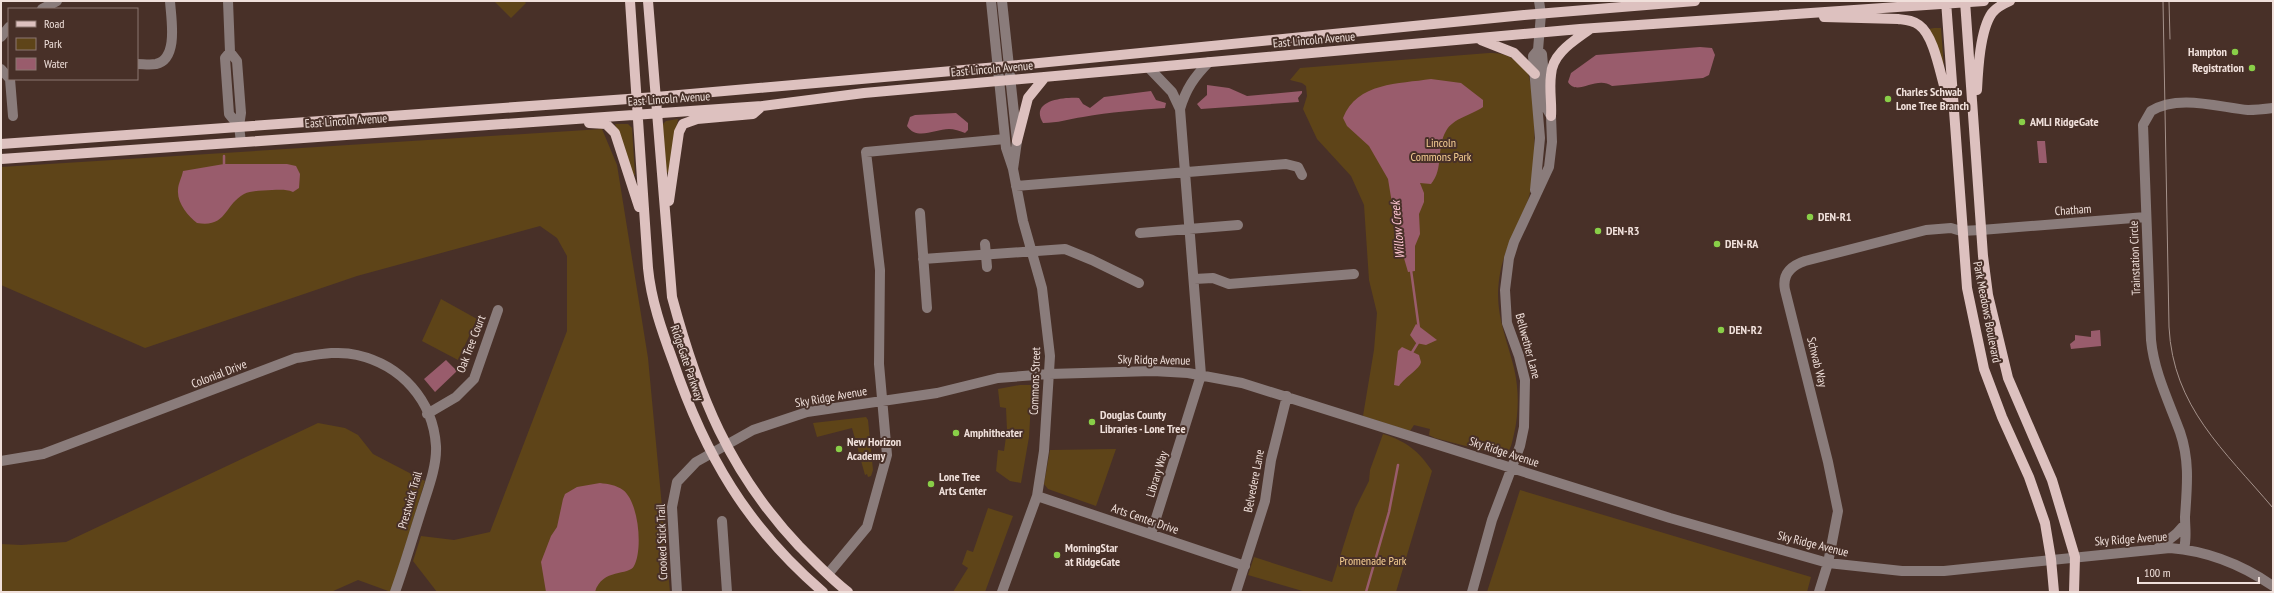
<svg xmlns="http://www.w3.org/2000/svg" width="2274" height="593" font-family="'PT Sans Narrow',sans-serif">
  <rect width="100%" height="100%" fill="#483028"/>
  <path fill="#5e4418" d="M494,1H524L526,3L511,18Z
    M1934,28H1941L1944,68L1929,29Z
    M1489,53C1509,53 1515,59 1528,73C1536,100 1537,173 1528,200C1515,235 1499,254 1498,294C1498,321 1508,343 1514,368C1519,390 1519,412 1514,434C1512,442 1511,451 1504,456L1435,438L1429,435L1430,429L1414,425L1410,431L1363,416L1374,350L1377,313L1369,280L1364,205L1351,176L1317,139L1303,109L1307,96L1306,86L1302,83L1290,80L1300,68Z
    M678,119L669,173L666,172L662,125L666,121Z
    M615,124H628L632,128L635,175L633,176Z
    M602,129L617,165L648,358L670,592H437L413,561L421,536L454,540L490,532L567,331V256L557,238L540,226L357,276L145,348L1,285V167Z
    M441,299L477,319L458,360L422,341Z
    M1020,385H1032L1029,437L1021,483L1010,481L996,471L998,450L1004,451L1007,430L1006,408L1000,407L998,389Z
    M866,417L868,420L873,470L871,476L868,477L867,474L865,475L852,428L817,437L813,423Z
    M318,423L345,428L358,435L373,454L425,481L391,592L358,580L331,592H1V544L21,545L66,542Z
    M1383,434C1406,441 1419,451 1432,471L1396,592H1306L1248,575L1254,557L1332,582L1355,509L1369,481L1370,470Z
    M1116,449L1096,506L1048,489L1044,484L1050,450Z
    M1520,490L1811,577L1807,592H1487Z
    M988,508L1013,516L985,592H953L968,568L962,564L967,550L973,552Z"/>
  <path fill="#995c6c" d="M1700,47L1712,48L1715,55L1709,75L1703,78L1612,86C1596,75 1577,97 1568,82L1571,73L1596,55Z
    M1431,79L1461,83L1483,100V107C1472,115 1453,118 1446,131C1436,148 1444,169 1431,184L1420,183L1424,193V202L1419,214L1420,234L1415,246V271L1408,272L1397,234L1388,179L1369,146L1347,126L1343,118C1357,82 1399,84 1431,79Z
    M1207,85L1229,88L1247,96L1302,91V93L1298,98L1299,102L1201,109L1197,104L1207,95Z
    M1151,91L1156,100L1166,103L1165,108C1138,110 1110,112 1083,117C1069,119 1058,123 1043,123C1029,100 1065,97 1079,98L1083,104L1090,108L1104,97Z
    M956,113L968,123V130L965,133C960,131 954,129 949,129C935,129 917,141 907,126L910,117L915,115Z
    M2037,141H2045L2047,163H2039Z
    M224,164H287L296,166L300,174L299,188L293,192C286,189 279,190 272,190C263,191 252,190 244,194C224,205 227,228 197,223C188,216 177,203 178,190C178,184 182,177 183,171Z
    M1416,324L1437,340L1426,345L1416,343L1410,335Z
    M2100,330L2101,346L2071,349L2070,344L2075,340V335L2091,337V331Z
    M1402,347L1419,355L1421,362C1420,369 1405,377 1399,386L1394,385L1398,351Z
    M446,360L457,371L435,392L424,379Z
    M600,483C608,484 616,485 623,490C639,502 643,550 634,566C629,576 602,568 595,592H546L541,562L551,536L557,527L563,499L565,494L577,487Z"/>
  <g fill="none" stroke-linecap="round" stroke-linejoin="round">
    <path stroke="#995c6c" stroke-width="2.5" d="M224,164V156
      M1411,270L1419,329
      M1411,354L1419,341
      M1366,592L1389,512L1398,465"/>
    <path stroke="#8a7c7b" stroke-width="10" d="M228,1L230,52L237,61L241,113L239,126L241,142
      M991,1L1006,148L1013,169L1023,221L1042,288L1050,356L1044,451L1037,496L1002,592
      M1002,1L1017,141L1013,169
      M42,9L57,1
      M1,37L9,27
      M1538,50L1541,14L1539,1
      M230,52L225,58L229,114L239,126
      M137,64C143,64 150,65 156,64C179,59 171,18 170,1
      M1149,68L1172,92L1180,109L1201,375L1151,534
      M1,69L9,78
      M10,79L13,116
      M1180,109C1186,89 1194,77 1209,62
      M1016,186L1286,164L1298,167L1302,175
      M1535,190L1540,138L1533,56L1538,50
      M920,213L927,308
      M1140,233L1238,225
      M985,244L987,267
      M923,259L1065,249L1092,260L1139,283
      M1194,279L1213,278L1229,284L1354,274
      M427,414L456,397L474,379L498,310
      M1,461L43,454L296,358C316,355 337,350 357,355C401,365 433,400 436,446C437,466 428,489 422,508C413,536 405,564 395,592
      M1037,496L1245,566
      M722,521L727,592
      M2157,549L2176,534L2185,524
      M2184,549C2187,537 2185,528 2185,517C2187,487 2190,461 2180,432C2169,402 2154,372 2151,340L2143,125L2151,111C2178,94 2218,107 2248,110C2256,110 2265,109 2273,108
      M828,574L867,527L887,455L879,364L880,270L866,152L1005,139
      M677,592L672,507L677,482L696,462L753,430L807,412L937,393L998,378L1049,374L1153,371L1188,373L1242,383L1670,518L1828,563L1902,571H1944L2170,548C2209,551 2241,564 2273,586
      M1236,592L1265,501L1271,460L1287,396
      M1472,592L1492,520L1520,446L1524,427L1525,380L1519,356L1507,323L1505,290L1509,258L1514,242L1549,167L1552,142L1551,116L1547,109L1542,54L1538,50
      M1819,592L1828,563L1838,511L1828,462L1785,290C1782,275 1790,266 1805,261L1926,230L1951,228L1961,231L1981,230L2146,217"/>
    <path stroke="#ddc1bf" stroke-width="10" d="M630,1L648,268C651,300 662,331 673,361C705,455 747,527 823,592
      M648,1L672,297C698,394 729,472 799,546C815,562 831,579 848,592
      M1946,1L1967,288L1984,369L2002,417L2029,477L2045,523L2051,559L2054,592
      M1965,1L1983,256L1988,295L2008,378L2052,480L2075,557L2074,592
      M1824,17L1898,19C1906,20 1912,20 1919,25C1936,37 1941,82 1949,102
      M1481,40L1514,53L1535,74
      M1977,90C1978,70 1980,30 1992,13C1997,7 2003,4 2010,1
      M1551,116C1552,103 1549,89 1551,75C1552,53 1574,41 1590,29
      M589,123L606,124L615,133L639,207
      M1017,141L1028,98L1045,77
      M1,144L656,97L1009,66L1524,15L1695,1
      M1,159L762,106L864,93L1580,29L1984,1
      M669,201L679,132L683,124L697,119L753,114L762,106"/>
    <path stroke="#a5928b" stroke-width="1" d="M2163,1L2169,327C2173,407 2224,450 2273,508
      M2169,1L2170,39"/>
  </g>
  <g fill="#89cf48" stroke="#483028" stroke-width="1.5">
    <circle cx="2235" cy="52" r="4"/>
    <circle cx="2252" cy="68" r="4"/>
    <circle cx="1888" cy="99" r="4"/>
    <circle cx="2022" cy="122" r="4"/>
    <circle cx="1810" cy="217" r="4"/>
    <circle cx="1598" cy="231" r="4"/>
    <circle cx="1717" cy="244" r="4"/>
    <circle cx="1721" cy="330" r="4"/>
    <circle cx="1092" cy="422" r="4"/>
    <circle cx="956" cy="433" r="4"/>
    <circle cx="839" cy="449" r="4"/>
    <circle cx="931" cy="484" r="4"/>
    <circle cx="1057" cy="555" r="4"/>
  </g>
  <g text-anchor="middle" stroke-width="4" stroke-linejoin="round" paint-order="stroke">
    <g font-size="12" fill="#f0e0db" stroke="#483028">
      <text transform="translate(1314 40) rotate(-5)" y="4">East Lincoln Avenue</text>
      <text transform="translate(992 69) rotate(-5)" y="4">East Lincoln Avenue</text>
      <text transform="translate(669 99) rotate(-4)" y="4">East Lincoln Avenue</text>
      <text transform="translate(346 121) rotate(-4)" y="4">East Lincoln Avenue</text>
      <text transform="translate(2073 210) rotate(-4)" y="4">Chatham</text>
      <text transform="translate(2135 258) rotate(-92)" y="4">Trainstation Circle</text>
      <text transform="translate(1987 312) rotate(79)" y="4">Park Meadows Boulevard</text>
      <text transform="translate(471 344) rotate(-69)" y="4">Oak Tree Court</text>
      <text transform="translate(1528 346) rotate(75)" y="4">Bellwether Lane</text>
      <text transform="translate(1154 360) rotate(1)" y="4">Sky Ridge Avenue</text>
      <text transform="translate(1817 362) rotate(76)" y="4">Schwab Way</text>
      <text transform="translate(687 363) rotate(71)" y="4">RidgeGate Parkway</text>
      <text transform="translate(219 374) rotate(-21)" y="4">Colonial Drive</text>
      <text transform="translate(1035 381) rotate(-88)" y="4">Commons Street</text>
      <text transform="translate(831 397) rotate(-10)" y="4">Sky Ridge Avenue</text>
      <text transform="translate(1504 452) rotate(18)" y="4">Sky Ridge Avenue</text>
      <text transform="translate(1157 474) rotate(-73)" y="4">Library Way</text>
      <text transform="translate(1254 481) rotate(-79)" y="4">Belvedere Lane</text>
      <text transform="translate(410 500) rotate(-74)" y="4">Prestwick Trail</text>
      <text transform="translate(1145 519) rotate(19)" y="4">Arts Center Drive</text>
      <text transform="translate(2131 539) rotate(-4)" y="4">Sky Ridge Avenue</text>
      <text transform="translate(662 542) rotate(-92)" y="4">Crooked Stick Trail</text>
      <text transform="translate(1813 544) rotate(14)" y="4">Sky Ridge Avenue</text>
    </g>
    <g font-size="12" font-weight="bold" fill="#f0e0db" stroke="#483028" text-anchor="start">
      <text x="2227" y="56" text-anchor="end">Hampton</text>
      <text x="2244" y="72" text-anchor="end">Registration</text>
      <text x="1896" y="96">Charles Schwab<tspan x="1896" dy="14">Lone Tree Branch</tspan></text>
      <text x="2030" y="126">AMLI RidgeGate</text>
      <text x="1818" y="221">DEN-R1</text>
      <text x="1606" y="235">DEN-R3</text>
      <text x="1725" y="248">DEN-RA</text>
      <text x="1729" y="334">DEN-R2</text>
      <text x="1100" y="419">Douglas County<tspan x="1100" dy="14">Libraries - Lone Tree</tspan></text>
      <text x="964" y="437">Amphitheater</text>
      <text x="847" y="446">New Horizon<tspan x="847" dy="14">Academy</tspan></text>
      <text x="939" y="481">Lone Tree<tspan x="939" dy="14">Arts Center</tspan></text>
      <text x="1065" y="552">MorningStar<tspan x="1065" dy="14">at RidgeGate</tspan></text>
    </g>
    <g font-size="12" fill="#f8d094" stroke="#483028">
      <text x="1441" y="147">Lincoln<tspan x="1441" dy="14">Commons Park</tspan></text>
      <text x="1373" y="565">Promenade Park</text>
    </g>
    <g font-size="13" font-style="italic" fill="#ffc6d3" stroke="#483028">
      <text transform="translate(1397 230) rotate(-95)" y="5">Willow Creek</text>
    </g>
  </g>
  <rect width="2274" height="593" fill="none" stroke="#f0e0db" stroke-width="4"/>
  <rect x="8" y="8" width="130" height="72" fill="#483028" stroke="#8b7670"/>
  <rect x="16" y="21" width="20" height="6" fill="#ddc1bf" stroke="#8b7670"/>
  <text x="44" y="28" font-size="12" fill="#f0e0db">Road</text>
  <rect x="16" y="38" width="20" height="12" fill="#5e4418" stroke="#8b7670"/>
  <text x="44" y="48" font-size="12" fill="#f0e0db">Park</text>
  <rect x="16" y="58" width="20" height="12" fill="#995c6c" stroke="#8b7670"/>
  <text x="44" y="68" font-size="12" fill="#f0e0db">Water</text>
  <path d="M2138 577v6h121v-6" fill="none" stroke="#f0e0db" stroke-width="2"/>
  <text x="2144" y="577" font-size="12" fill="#f0e0db" stroke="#483028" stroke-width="3" paint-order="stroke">100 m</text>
</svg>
